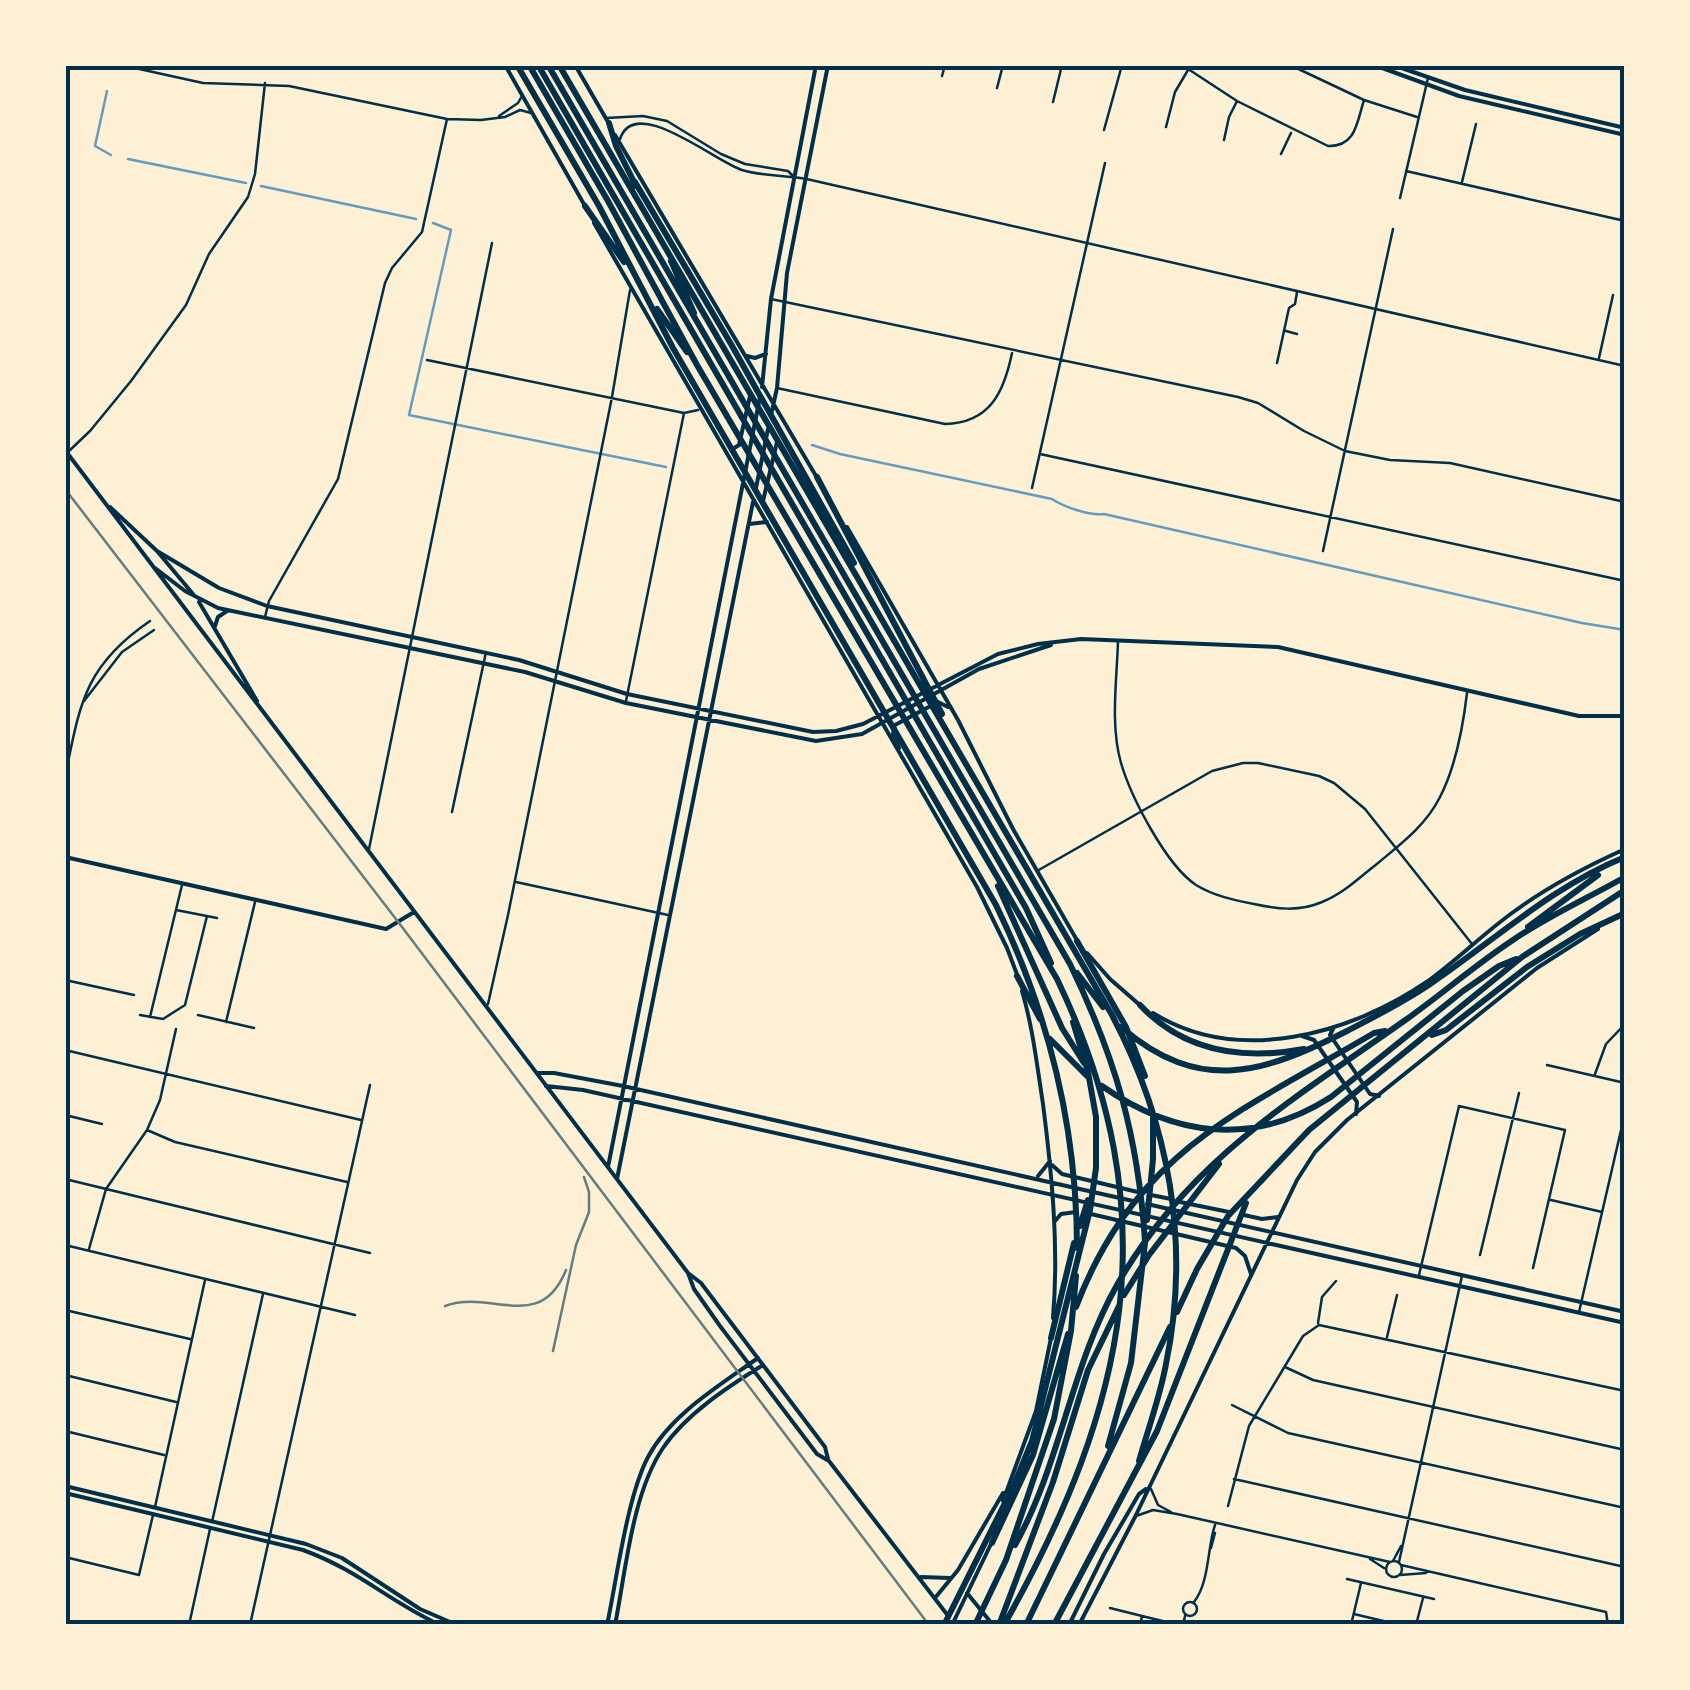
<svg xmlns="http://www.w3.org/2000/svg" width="1690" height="1690" font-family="'Alegreya Sans',sans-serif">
  <rect width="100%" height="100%" fill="#fdf0d5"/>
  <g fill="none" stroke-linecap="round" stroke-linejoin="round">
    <path stroke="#669bbc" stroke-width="2.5" d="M1614,66L1625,67
      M107,91L95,146L111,155
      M128,159L246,183
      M261,186L416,219
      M433,223L451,230L409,415L666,467
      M812,445L840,454L1052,499C1064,507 1090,516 1104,514L1582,623L1625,630"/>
    <path stroke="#003049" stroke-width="2.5" d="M121,65L203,83L289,86L447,119L481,120L505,117L520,110L531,113
      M1182,65L1237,101L1328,146C1356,147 1357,122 1364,100
      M1290,65L1364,100L1417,117
      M942,76L945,65
      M997,88L1003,65
      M1053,102L1062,65
      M499,116L518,103L522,96
      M1166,127L1175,92L1188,70
      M1104,130L1122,65
      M1224,140L1229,117L1237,101
      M1281,154L1291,133
      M1406,171L1625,221
      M1462,182L1476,124
      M1400,198L1428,78
      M1621,218L1624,171
      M771,299L1238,397L1258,403L1304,431L1345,451L1390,460L1450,463L1625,502
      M1286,331L1297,334
      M1599,358L1613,295
      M427,360L684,413L698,410
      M1277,363L1289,308L1295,304L1297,292
      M777,388L945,424C990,423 1004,392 1012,353
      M69,451L90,431L131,381L186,305L209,254L248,197L255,174L265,83
      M1040,454L1625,581
      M1032,488L1105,163
      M1323,551L1393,229
      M265,617L269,601L338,479L385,283L392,268L422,232L447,119
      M84,701L122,652L154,630
      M626,701L684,413
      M65,777C80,704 84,666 150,621
      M452,812L486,652
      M369,849L492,243
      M516,882L668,915
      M176,910L217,918
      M65,980L134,995
      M488,1004L508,915L612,397L630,290
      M140,1015L163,1019L185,1005L207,916
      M198,1015L254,1028
      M150,1017L182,885
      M226,1022L255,902
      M65,1050L361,1120
      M1547,1065L1625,1083
      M1595,1074L1606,1044L1625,1024
      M65,1115L102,1124
      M147,1130L175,1142L347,1182
      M65,1179L370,1253
      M1551,1200L1602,1212
      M65,1245L355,1315
      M89,1249L106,1189L147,1130L160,1100L176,1029
      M1480,1255L1519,1093
      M1419,1275L1459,1106L1565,1130L1533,1268
      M65,1310L190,1339
      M1579,1312L1625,1113
      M1318,1323L1322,1297L1336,1281
      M1319,1325L1625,1391
      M1387,1337L1397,1295
      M1285,1367L1313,1380L1625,1450
      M65,1375L176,1402
      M1232,1405L1288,1433L1625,1508
      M65,1431L164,1455
      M1234,1479L1625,1567
      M1151,1489L1158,1505L1171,1512
      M1228,1506L1249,1426L1303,1336L1319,1325
      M155,1507L205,1280
      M1136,1516L1153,1510L1177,1514L1390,1562
      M212,1522L263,1294
      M1211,1548L1215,1533
      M65,1557L139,1575L153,1515
      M1370,1559L1384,1568
      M1386 1569a8 8 0 1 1 16 0a8 8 0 1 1-16 0Z
      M1393,1561L1401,1546
      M1399,1562L1462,1276
      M1401,1565L1606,1612L1608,1625
      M1400,1575L1426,1573
      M1347,1579L1434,1599
      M1183 1609a7 7 0 1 1 14 0a7 7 0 1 1-14 0Z
      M1194,1602C1210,1581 1207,1548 1215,1525
      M1110,1608L1142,1616
      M1354,1614L1400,1625
      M65,1622L79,1625
      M189,1625L210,1529
      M250,1625L370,1085
      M1140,1625L1142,1616L1179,1625
      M1183,1625L1185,1616
      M1351,1625L1361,1583
      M1416,1625L1423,1598"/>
    <path stroke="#003049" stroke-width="2.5" d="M606,118L643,116L667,121L721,154L745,164L788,171L793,176
      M620,139C635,94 714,161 742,170C765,177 788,175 811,180L1625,366
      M1118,641C1117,679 1110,725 1121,763C1131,797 1166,865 1196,885C1214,896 1234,900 1254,904C1277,909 1299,912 1322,902C1343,894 1360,877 1378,863C1402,843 1426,825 1440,797C1456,766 1463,727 1467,693
      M1037,871L1212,771L1243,763H1258L1319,776L1334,783L1365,809L1472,944"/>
    <path stroke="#003049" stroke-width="4" d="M505,65L585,206
      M575,65L608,122
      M1374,65L1459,96L1625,135
      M1393,65L1465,90L1625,128
      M615,135L816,476
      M594,223L977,887L1007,948L1018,977
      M747,356L755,358L766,354
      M762,387L771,299L816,65
      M771,415L777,388L787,273L828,65
      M65,450L688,1273L694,1289L720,1326L817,1454L829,1461L949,1617
      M731,450L739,445L750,396
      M756,488L768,429
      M763,501L777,442
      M110,507L157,551L193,594
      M749,524L767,522
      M847,527L958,720L1013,829L1078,942
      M157,551L219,588L267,606L519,660L627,694L813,732L836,731L863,724L998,654L1038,644L1081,639L1278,647L1579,716H1625
      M155,568L185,591L218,608L525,672L626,703L816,741L862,734L979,669L1051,645
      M199,602L257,701
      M215,626L218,617L227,611
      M899,748L893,734L895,725L938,702L948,707
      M65,857L386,929L414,912
      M1087,953L1110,979L1141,1006
      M1022,991C1033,1028 1037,1066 1043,1104C1052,1175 1059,1247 1053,1318
      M1153,1013C1238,1066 1351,1034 1428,981C1457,960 1483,934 1512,913C1547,887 1585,867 1625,849
      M1334,1027L1330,1035L1370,1094L1379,1096
      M1302,1036L1314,1040L1357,1102L1356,1114
      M537,1073H554L623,1086L1133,1201
      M546,1086L583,1090L1625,1323
      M1052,1165L1062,1174L1142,1193
      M608,1167L760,397
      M1038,1176L1050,1161
      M617,1179L753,502
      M1151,1195L1171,1199
      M1180,1202L1229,1212
      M1147,1204L1625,1312
      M1091,1214L1236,1248L1245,1256L1251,1274
      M1244,1215L1262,1219L1278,1217
      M1055,1221L1061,1214L1076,1212
      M688,1273L701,1283L825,1447L828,1459
      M65,1486L306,1544L342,1558L420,1609L457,1625
      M65,1493L303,1550C358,1570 390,1602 440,1625
      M1003,1501L1036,1411L1051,1338
      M921,1577L950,1578
      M967,1593L993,1625
      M935,1598L958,1570L1003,1493
      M607,1625C617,1578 627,1497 648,1457C670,1415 720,1385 758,1358
      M615,1625C626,1570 632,1494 663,1448C686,1414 729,1386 763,1365
      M952,1625L991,1544
      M1069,1625L1104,1554L1139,1494L1146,1489
      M1079,1625L1135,1517L1297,1180L1315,1152L1347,1120L1537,968L1598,929"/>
    <path stroke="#003049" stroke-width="6" d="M517,65L599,206L673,348L996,905C1049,1014 1077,1127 1077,1248
      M529,65L608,201L697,365L1057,979C1170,1215 1128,1405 1004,1625
      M538,65L1026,908L1051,963
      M548,65L1070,964C1116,1059 1138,1136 1145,1241
      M559,65L1112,1015C1169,1123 1191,1243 1166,1364C1160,1397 1148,1429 1139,1461
      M609,123L616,146L636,186
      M635,182L731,344L854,563
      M585,206L624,262
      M671,261L694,313
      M657,309L687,352
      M817,477L942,714
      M998,886L1062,1028L1084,1063
      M1528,927L1598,875
      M1077,941L1126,1027L1145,1076
      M1077,973L1103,1007
      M1017,976L1040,1019
      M1140,1005C1184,1052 1244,1060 1304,1049
      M1121,1027C1200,1095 1264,1073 1347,1031C1376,1016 1406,1001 1433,982C1496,939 1553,886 1625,857
      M1432,1035L1446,1030L1527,967L1580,934L1623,914
      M1050,1039L1087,1076
      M1102,1086C1175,1137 1253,1147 1331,1097L1463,991L1499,966L1516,959
      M1147,1220L1153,1159V1118
      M1080,1226L1088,1200
      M1124,1295L1149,1255L1219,1164
      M1076,1307C1136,1150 1240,1112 1374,1033L1385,1031
      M1177,1312L1197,1269L1228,1216L1309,1130L1522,957L1625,890
      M1051,1338L1074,1243
      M1108,1446L1131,1363L1145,1243
      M992,1543L1033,1455L1068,1334
      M1015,1545C1061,1463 1071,1366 1117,1285C1187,1162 1292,1100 1404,1021C1441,995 1475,965 1513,940C1548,916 1588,898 1625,877
      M1006,1560L1054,1419L1071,1331L1076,1276
      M944,1625L1013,1487L1032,1441L1090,1210L1096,1168V1117L1088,1072L1073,1022
      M975,1625L1006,1560
      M999,1625L1053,1482L1088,1370L1119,1306
      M1026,1625L1170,1327
      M1054,1625L1157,1431L1246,1203"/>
    <path stroke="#657d81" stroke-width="2.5" d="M65,489L399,923L929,1625
      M445,1306C492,1289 540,1334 566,1270
      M553,1351L576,1245L589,1212V1192L584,1177"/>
  </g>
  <rect width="1690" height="1690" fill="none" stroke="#fdf0d5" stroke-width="135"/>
  <rect x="68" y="68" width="1554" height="1554" fill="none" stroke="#003049" stroke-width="4"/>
</svg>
